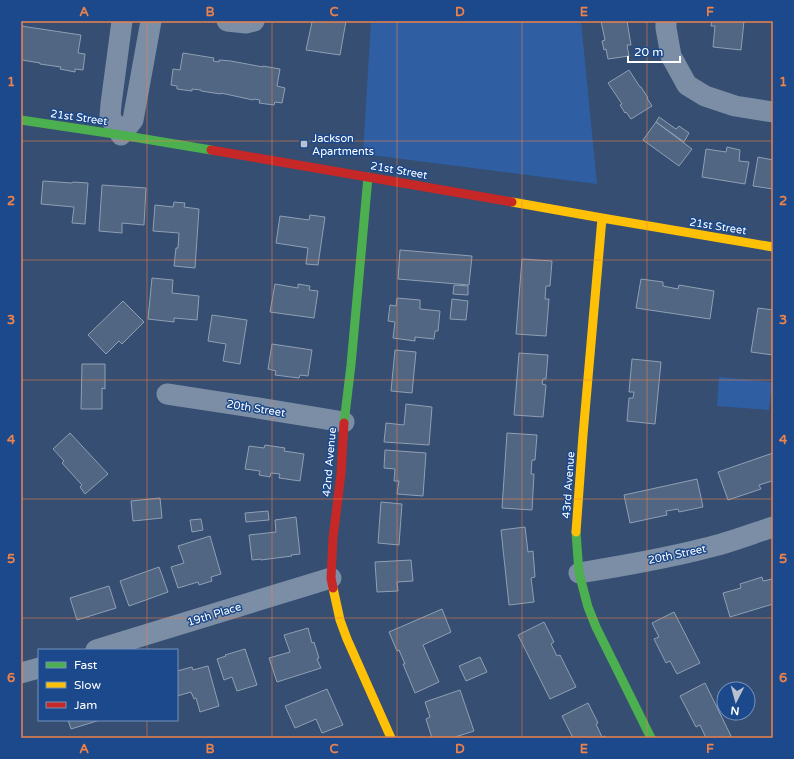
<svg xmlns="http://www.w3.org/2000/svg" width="794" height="759" font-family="'Varela Round',sans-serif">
  <rect width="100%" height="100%" fill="#354e72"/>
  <path fill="#2f5fa2" d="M371,21H581L597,184L363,154Z
    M719,377L772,382L769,410L717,406Z"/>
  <path fill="#516682" stroke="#909fb4" d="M309,21H346L340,55L306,50L312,22Z
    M601,21H627L631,45H627L629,56L608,59L606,49L604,50L602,41L605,40Z
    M712,21H744L741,50L713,47L715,26H711Z
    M21,26L81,35L78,53L85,54L83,70L75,69V72L60,69L61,67L40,64V63L22,60L21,61Z
    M183,53L214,58L213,61L219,62V60L231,61L263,67V66L280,69L277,86L285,88L282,103L275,102L274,105L259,103L260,100L253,99V100L221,93V94L201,91V90L192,89V91L177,89V86L171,85L173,69L180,70Z
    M629,70L640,87H641L648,98H647L652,106L631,119L626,112L625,113L620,105L622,104L608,83Z
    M659,117L676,129L679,126L689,133L684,142L656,122Z
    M656,122L692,149L679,166L643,140Z
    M727,147L740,150L739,161L749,162L745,184L702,177L706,149L726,152Z
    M758,157L773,160V189L753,186Z
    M43,181L72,183L73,182L88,183L85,224L72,223L74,207L41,204Z
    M102,185L146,188L144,225L122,223V233L99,231Z
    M174,202L185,203L184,207L199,209L195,268L174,266L176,248H178L179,233L153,231L155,205L173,207Z
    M310,215L325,217L318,265L306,264L308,248L276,243L280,216L309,220Z
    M400,250L472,256L469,285L398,279Z
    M522,259L552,261L550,286H546L545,299H549L546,336L516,334Z
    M152,278L173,280L172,293L199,296L197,320L174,318V322L148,319Z
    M641,279L663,282V286L678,289L679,285L714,291L710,319L636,308Z
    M275,284L298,288V284L310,286L309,290L318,291L314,318L270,312Z
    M454,285L468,286V295L453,294Z
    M397,298L420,300V309L440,311L438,331H435L434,339L415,337V341L393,338L395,322L388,321L390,305L396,306Z
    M452,299L468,301L466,320L450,319Z
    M123,301L144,322L122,344L119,341L106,354L88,335Z
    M758,308L773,310V355L751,352Z
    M212,315L247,320L240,364L223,361L226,344L208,341Z
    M272,344L312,350L308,376L300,375L299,378L275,375L276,371L268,369Z
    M395,350L416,352L412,393L391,391Z
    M519,353L548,355L546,379H543L542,384L546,385L543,417L514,415Z
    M632,359L661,362L655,424L627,421L629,398H633L634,392H629Z
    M82,364H105V389L102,388V409H81Z
    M406,404L432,407L429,445L384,442L386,423L404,425Z
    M70,433L108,474L85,494L80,487L82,485L62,463L64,461L53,449Z
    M507,433L537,435L535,460H532L531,474H534L532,510L502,508Z
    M265,445L285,448L284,451L304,454L300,481L279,478L280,474L271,473L270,477L259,475L260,471L245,469L249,446L264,448Z
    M385,450L426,453L423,496L397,494L399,481H394L395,469L384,468Z
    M773,453V484L772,481L759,485L761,489L728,500L718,472Z
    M697,479L703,507L679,512L678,509L666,511L667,515L630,523L624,495Z
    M160,498L162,518L133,521L131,501Z
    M381,502L402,504L399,545L378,543Z
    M268,511L269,520L246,522L245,513Z
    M296,517L300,554L291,555L292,556L261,560V559L252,560L249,535L276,532L275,520Z
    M201,519L203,530L192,532L190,520Z
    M525,527L528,552L533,551L535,577L531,578L534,602L509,605L501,530Z
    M210,536L221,574L211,577L212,581L199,585L198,582L178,588L171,567L184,563L178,546Z
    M411,560L413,581L397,582L398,591L377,592L375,562Z
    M159,567L168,592L129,606L120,581Z
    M762,577L763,581L773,579V604L730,617L723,593L741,588L740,584Z
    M109,586L116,608L77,620L70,598Z
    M442,609L451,632L423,645L439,682L415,693L403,664H405L399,650L397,651L389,632Z
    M674,612L700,663L677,674L670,661L666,663L654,639L659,637L652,623Z
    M544,622L554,642L551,644L557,656L560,655L576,687L550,699L518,635Z
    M308,628L312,643L314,642L319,658L317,659L321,668L277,682L269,658L290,652L284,635Z
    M245,649L257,685L237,691L232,677L224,680L217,659L226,656L225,655Z
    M480,657L487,672L466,681L459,666Z
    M208,666L219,706L200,712L196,698L194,699L191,692L177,696V675H178L177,671L192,667L193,670Z
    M705,683L732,738H706L700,725L696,727L680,696Z
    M327,689L343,725L322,733L316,719L295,728L285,706Z
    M460,690L474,731L452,738H432L426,719L430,717L425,702Z
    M588,703L598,723L596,724L602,737L605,736L606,738H573L562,716Z
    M68,720H100L71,729Z"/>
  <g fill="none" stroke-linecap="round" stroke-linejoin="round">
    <path stroke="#7c8ea6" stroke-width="21" d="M122,21L111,104L110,117L121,135L133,120L151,21
      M227,21L246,23L254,21
      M666,21V28L671,56L687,85L705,96L735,106L773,112
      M167,394L258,408L344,422
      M579,573C622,566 664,559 706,548C729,543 751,534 773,527
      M96,650L331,578
      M21,673L39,668"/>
    <path stroke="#4caf50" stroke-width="9" d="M21,120L121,135L211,150
      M344,423L351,365L368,177
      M576,532L579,573L588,607L596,627L651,738"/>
    <path stroke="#ffc107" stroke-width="9" d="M512,202L602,218L773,247
      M576,532L583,435L602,218
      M333,588L340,620L347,639L391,738"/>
    <path stroke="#c62828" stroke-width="9" d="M211,150L512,202
      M333,588L331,578L333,538L341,474L344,423"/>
  </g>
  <path fill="none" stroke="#ee8249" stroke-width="1" stroke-opacity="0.55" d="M147,21V650M272,21V738M397,21V738M522,21V738M647,21V738M21,141H773M21,260H773M21,380H773M21,499H773M21,618H773M147,720V738"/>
  <rect fill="#b8c1ce" stroke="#1b498c" stroke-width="1.5" x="300" y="140" width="8" height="8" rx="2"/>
  <g text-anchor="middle" stroke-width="3" stroke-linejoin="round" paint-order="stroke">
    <g font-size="11" fill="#fff" stroke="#1b498c">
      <text transform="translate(79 117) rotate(8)" y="4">21st Street</text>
      <text transform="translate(399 170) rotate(10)" y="4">21st Street</text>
      <text transform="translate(718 226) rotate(9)" y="4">21st Street</text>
      <text transform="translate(256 408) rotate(9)" y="4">20th Street</text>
      <text transform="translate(329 462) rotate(-85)" y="4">42nd Avenue</text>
      <text transform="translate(568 485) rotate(-86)" y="4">43rd Avenue</text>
      <text transform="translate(677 554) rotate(-12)" y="4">20th Street</text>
      <text transform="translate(214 614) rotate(-17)" y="4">19th Place</text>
    </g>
    <g font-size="11" fill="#fff" stroke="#1b498c" text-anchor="start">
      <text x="312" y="142">Jackson<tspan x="312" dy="13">Apartments</tspan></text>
    </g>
  </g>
  <rect width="794" height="759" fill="none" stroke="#1b498c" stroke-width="44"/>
  <rect x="38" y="649" width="140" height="72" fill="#1b498c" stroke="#7692ba"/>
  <rect x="46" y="662" width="20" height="6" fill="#4caf50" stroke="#7692ba"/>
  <text x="74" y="669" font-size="12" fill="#ffffff">Fast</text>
  <rect x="46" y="682" width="20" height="6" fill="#ffc107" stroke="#7692ba"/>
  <text x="74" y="689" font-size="12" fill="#ffffff">Slow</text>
  <rect x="46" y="702" width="20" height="6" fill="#c62828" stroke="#7692ba"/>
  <text x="74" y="709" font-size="12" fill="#ffffff">Jam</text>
  <g transform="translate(736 701) rotate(186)"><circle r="19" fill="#1b498c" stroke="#7692ba"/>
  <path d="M0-3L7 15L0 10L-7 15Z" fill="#b8c1ce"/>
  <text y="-6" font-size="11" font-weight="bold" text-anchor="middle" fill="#ffffff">N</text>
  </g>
  <path d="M628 56v6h52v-6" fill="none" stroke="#ffffff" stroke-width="2"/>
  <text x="634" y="56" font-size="12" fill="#ffffff" stroke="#1b498c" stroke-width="3" paint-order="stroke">20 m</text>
  <rect x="22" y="22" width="750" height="715" fill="none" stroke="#ee8249" stroke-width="1.5"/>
  <g font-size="13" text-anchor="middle" font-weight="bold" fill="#ee8249">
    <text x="84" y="16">A</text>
    <text x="210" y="16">B</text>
    <text x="334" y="16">C</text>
    <text x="460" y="16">D</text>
    <text x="584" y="16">E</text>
    <text x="710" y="16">F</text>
    <text x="11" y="86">1</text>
    <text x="783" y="86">1</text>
    <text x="11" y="205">2</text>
    <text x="783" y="205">2</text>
    <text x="11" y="324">3</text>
    <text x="783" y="324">3</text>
    <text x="11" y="444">4</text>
    <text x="783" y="444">4</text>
    <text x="11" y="563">5</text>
    <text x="783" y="563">5</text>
    <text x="11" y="682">6</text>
    <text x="783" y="682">6</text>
    <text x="84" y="753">A</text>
    <text x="210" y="753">B</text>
    <text x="334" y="753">C</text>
    <text x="460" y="753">D</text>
    <text x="584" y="753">E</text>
    <text x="710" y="753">F</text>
  </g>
</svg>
